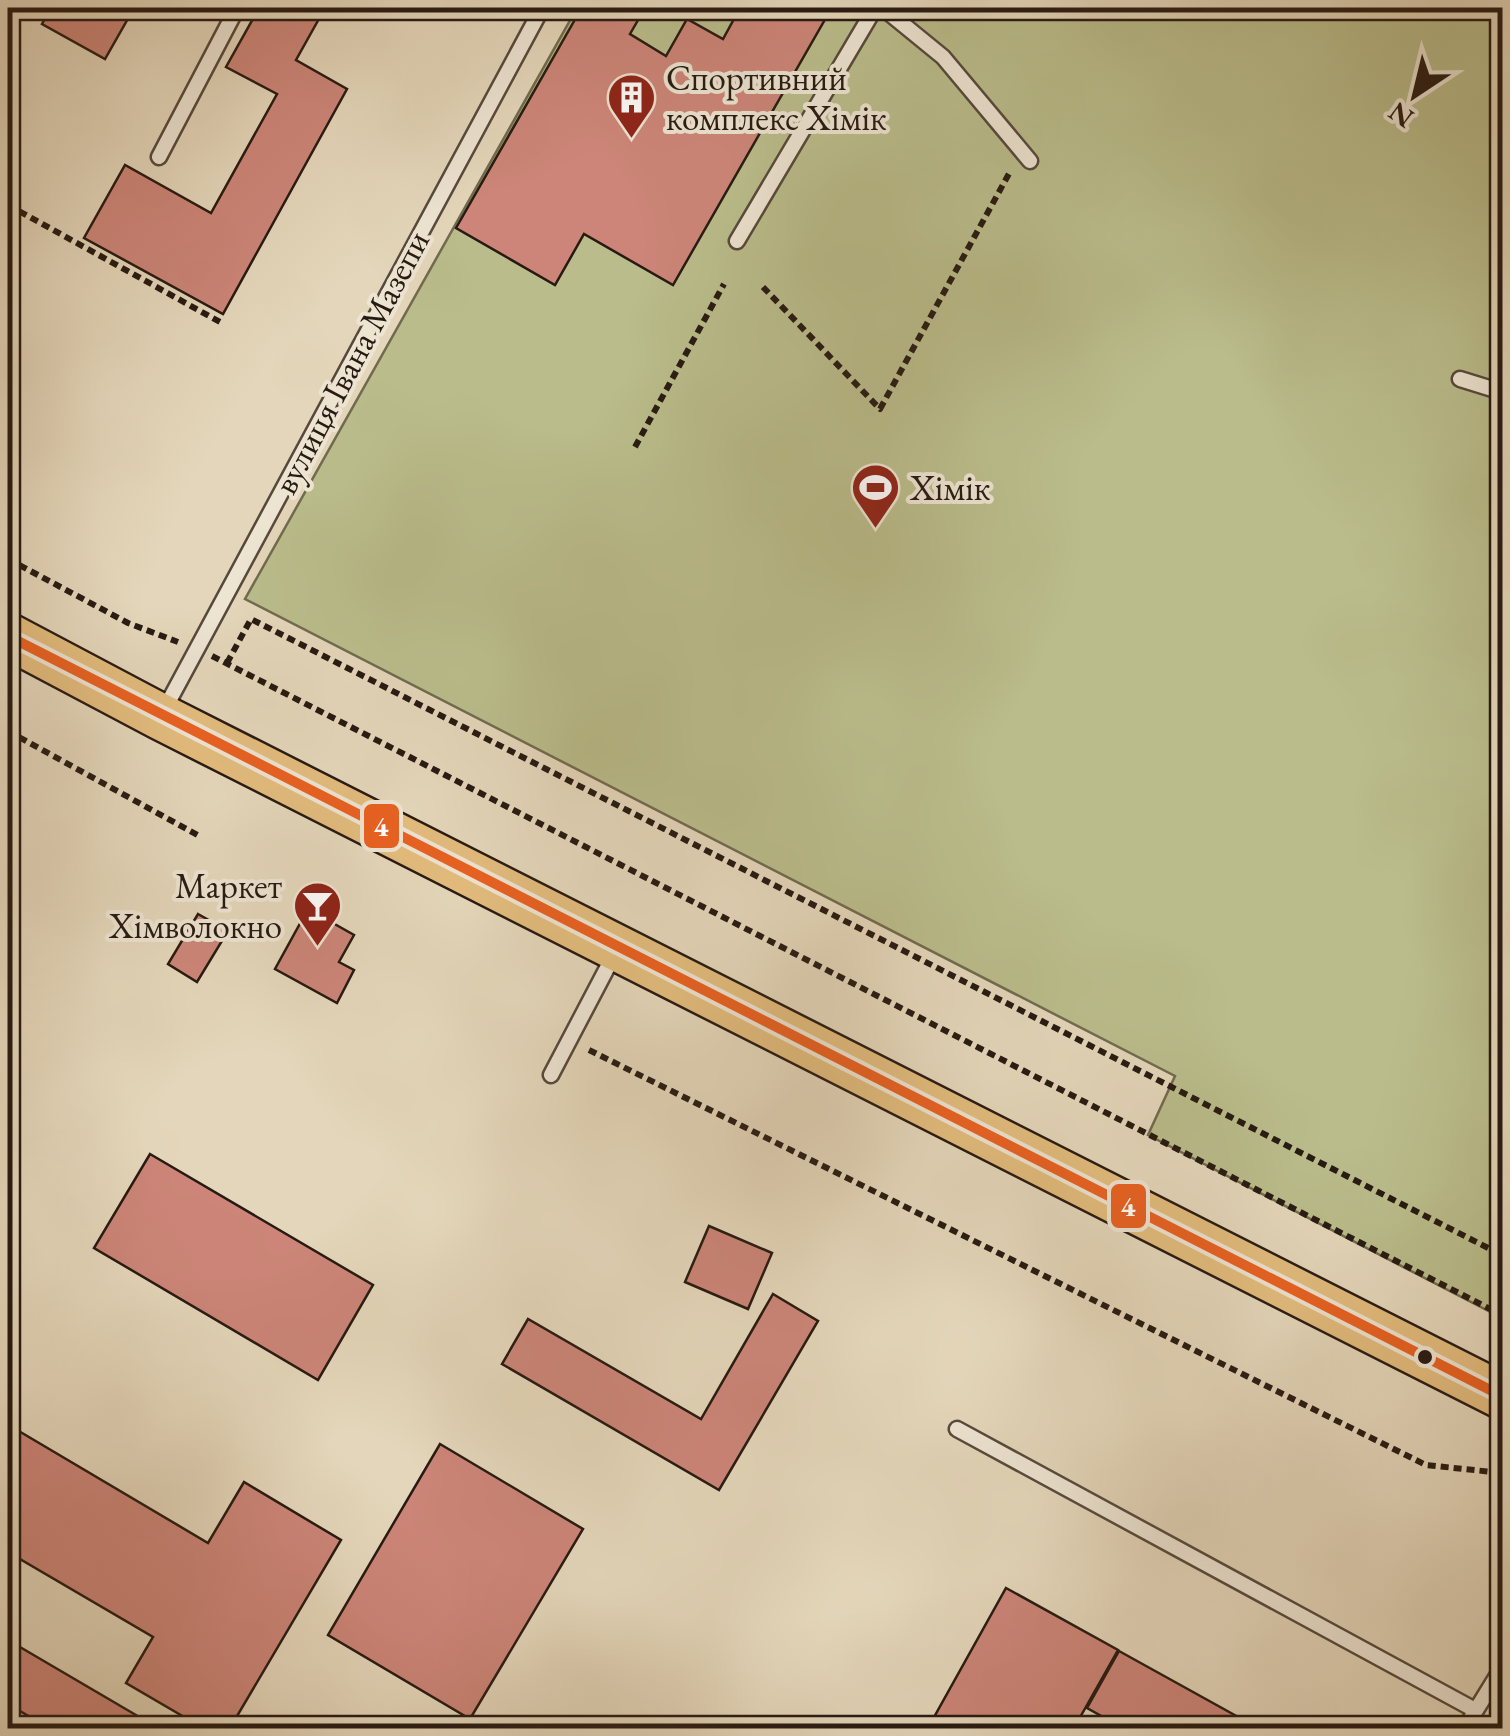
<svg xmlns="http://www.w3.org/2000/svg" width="1510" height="1736" font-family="'EB Garamond',serif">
  <rect width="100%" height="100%" fill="#e4d6ba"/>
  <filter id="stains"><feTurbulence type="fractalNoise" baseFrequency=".002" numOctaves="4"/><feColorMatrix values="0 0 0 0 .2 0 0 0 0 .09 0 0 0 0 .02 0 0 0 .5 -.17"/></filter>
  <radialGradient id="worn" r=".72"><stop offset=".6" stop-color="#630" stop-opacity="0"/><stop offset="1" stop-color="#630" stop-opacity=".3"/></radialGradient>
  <path fill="#babc8b" stroke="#706b4e" stroke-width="2.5" d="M577,8H1502V1318L1148,1135L1175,1076L245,599Z"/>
  <path fill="#cc8578" stroke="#271a12" stroke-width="2.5" d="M51,8H68L86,17L92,8H134L105,59L42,24Z
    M259,8H325L296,60L347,89L223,314L84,238L125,165L211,213L277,94L226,67Z
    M592,8H645L630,34L666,56L687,19L723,39L740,8L831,9L673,285L584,234L555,285L456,228L581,9L588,13Z
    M308,909L354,935L339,962L354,970L337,1003L275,969Z
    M198,914L228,931L197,982L168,964Z
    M150,1154L373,1285L318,1380L94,1248Z
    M709,1226L772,1253L748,1309L685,1282Z
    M773,1294L818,1321L719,1490L502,1364L528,1319L701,1419Z
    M12,1427L208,1543L244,1482L341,1540L230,1728H203L126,1683L153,1637L8,1552V1434Z
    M440,1444L583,1529L470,1719L328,1635Z
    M1006,1588L1118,1650L1074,1728H928Z
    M8,1640L158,1728H49L8,1704Z
    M1119,1651L1258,1728H1123L1087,1708Z"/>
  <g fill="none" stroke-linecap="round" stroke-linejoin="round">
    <defs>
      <path id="lane" d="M522,8L538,15
        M883,8L943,57L1030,161
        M159,157L237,8
        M737,241L875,8
        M1460,379L1502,392
        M163,712L542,8
        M551,1075L616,951
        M957,1429L1475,1710
        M1465,1728L1502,1668"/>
      <path id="primary" d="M8,636L161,717L1502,1396"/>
    </defs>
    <use href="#lane" stroke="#56493c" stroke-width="19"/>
    <use href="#primary" stroke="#271a12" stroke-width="50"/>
    <path stroke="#271a12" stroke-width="6" stroke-dasharray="8 5" stroke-linecap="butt" d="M8,205L220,322
      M763,287L880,409L1011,170
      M635,447L724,284
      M8,559L128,623L178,642
      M212,656L1502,1315
      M227,663L251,619L1502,1255
      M8,731L201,837
      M589,1050L1426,1465L1502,1473"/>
    <use href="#lane" stroke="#ede4d2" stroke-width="14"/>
    <use href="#primary" stroke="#e2bb7d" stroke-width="45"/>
    <defs>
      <path id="bus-1" d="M8,636L1502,1396"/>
    </defs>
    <use href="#bus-1" stroke="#ede4d2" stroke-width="18"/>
    <use href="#bus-1" stroke="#e86121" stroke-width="10"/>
  </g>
  <defs>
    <symbol id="building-pin" viewBox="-11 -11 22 30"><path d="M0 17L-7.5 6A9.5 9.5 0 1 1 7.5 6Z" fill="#8f2418" stroke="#ede4d2"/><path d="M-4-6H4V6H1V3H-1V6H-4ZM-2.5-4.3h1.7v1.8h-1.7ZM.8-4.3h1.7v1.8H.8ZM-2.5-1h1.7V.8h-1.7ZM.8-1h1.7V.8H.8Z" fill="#fff"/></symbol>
    <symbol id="stadium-pin" viewBox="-11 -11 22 30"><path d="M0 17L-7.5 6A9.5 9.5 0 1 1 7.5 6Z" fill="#8f2418" stroke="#ede4d2"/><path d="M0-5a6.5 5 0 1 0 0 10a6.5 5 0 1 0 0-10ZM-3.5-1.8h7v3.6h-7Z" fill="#fff"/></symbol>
    <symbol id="bar-pin" viewBox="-11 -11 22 30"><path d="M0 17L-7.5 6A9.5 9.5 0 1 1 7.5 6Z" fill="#8f2418" stroke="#ede4d2"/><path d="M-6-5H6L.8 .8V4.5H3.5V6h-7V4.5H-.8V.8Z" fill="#fff"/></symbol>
  </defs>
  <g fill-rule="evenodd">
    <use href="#building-pin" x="604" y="70" width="55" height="75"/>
    <use href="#stadium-pin" x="848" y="460" width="55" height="75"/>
    <use href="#bar-pin" x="290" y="878" width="55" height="75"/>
  </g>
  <circle fill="#271a12" stroke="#ede4d2" stroke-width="4" cx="1425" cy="1357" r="9"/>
  <g text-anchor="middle" stroke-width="8" stroke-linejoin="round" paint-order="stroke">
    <g font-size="35" fill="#271a12" stroke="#ede4d2" text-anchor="start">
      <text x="666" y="90">Спортивний<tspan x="666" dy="40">комплекс Хімік</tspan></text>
      <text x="910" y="500">Хімік</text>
      <text x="282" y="898" text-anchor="end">Маркет<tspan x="282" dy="40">Хімволокно</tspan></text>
    </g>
    <g font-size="35" fill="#271a12" stroke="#ede4d2">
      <text transform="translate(351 362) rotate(-62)" y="12">вулиця Івана Мазепи</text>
    </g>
  </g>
  <g stroke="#ede4d2" stroke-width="4">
    <rect x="362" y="802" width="39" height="48" rx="10" fill="#e86121"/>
    <rect x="1109" y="1182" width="39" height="48" rx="10" fill="#e86121"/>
  </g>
  <g font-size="28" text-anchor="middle" font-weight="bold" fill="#fff">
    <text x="381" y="836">4</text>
    <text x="1128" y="1216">4</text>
  </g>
  <rect width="1510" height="1736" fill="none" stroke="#e4d6ba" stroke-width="40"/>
  <rect x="10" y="10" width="1490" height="1716" fill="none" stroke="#271a12" stroke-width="5"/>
  <rect x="20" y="20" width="1470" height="1696" fill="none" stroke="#271a12" stroke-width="2.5"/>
  <g transform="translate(1415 95) rotate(215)" stroke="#ede4d2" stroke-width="8" paint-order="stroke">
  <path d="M0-8L18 38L0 25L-18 38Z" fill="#271a12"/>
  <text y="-15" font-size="28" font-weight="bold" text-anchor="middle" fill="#271a12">N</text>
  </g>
  <rect width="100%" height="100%" filter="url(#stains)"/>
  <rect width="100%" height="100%" fill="url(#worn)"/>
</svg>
